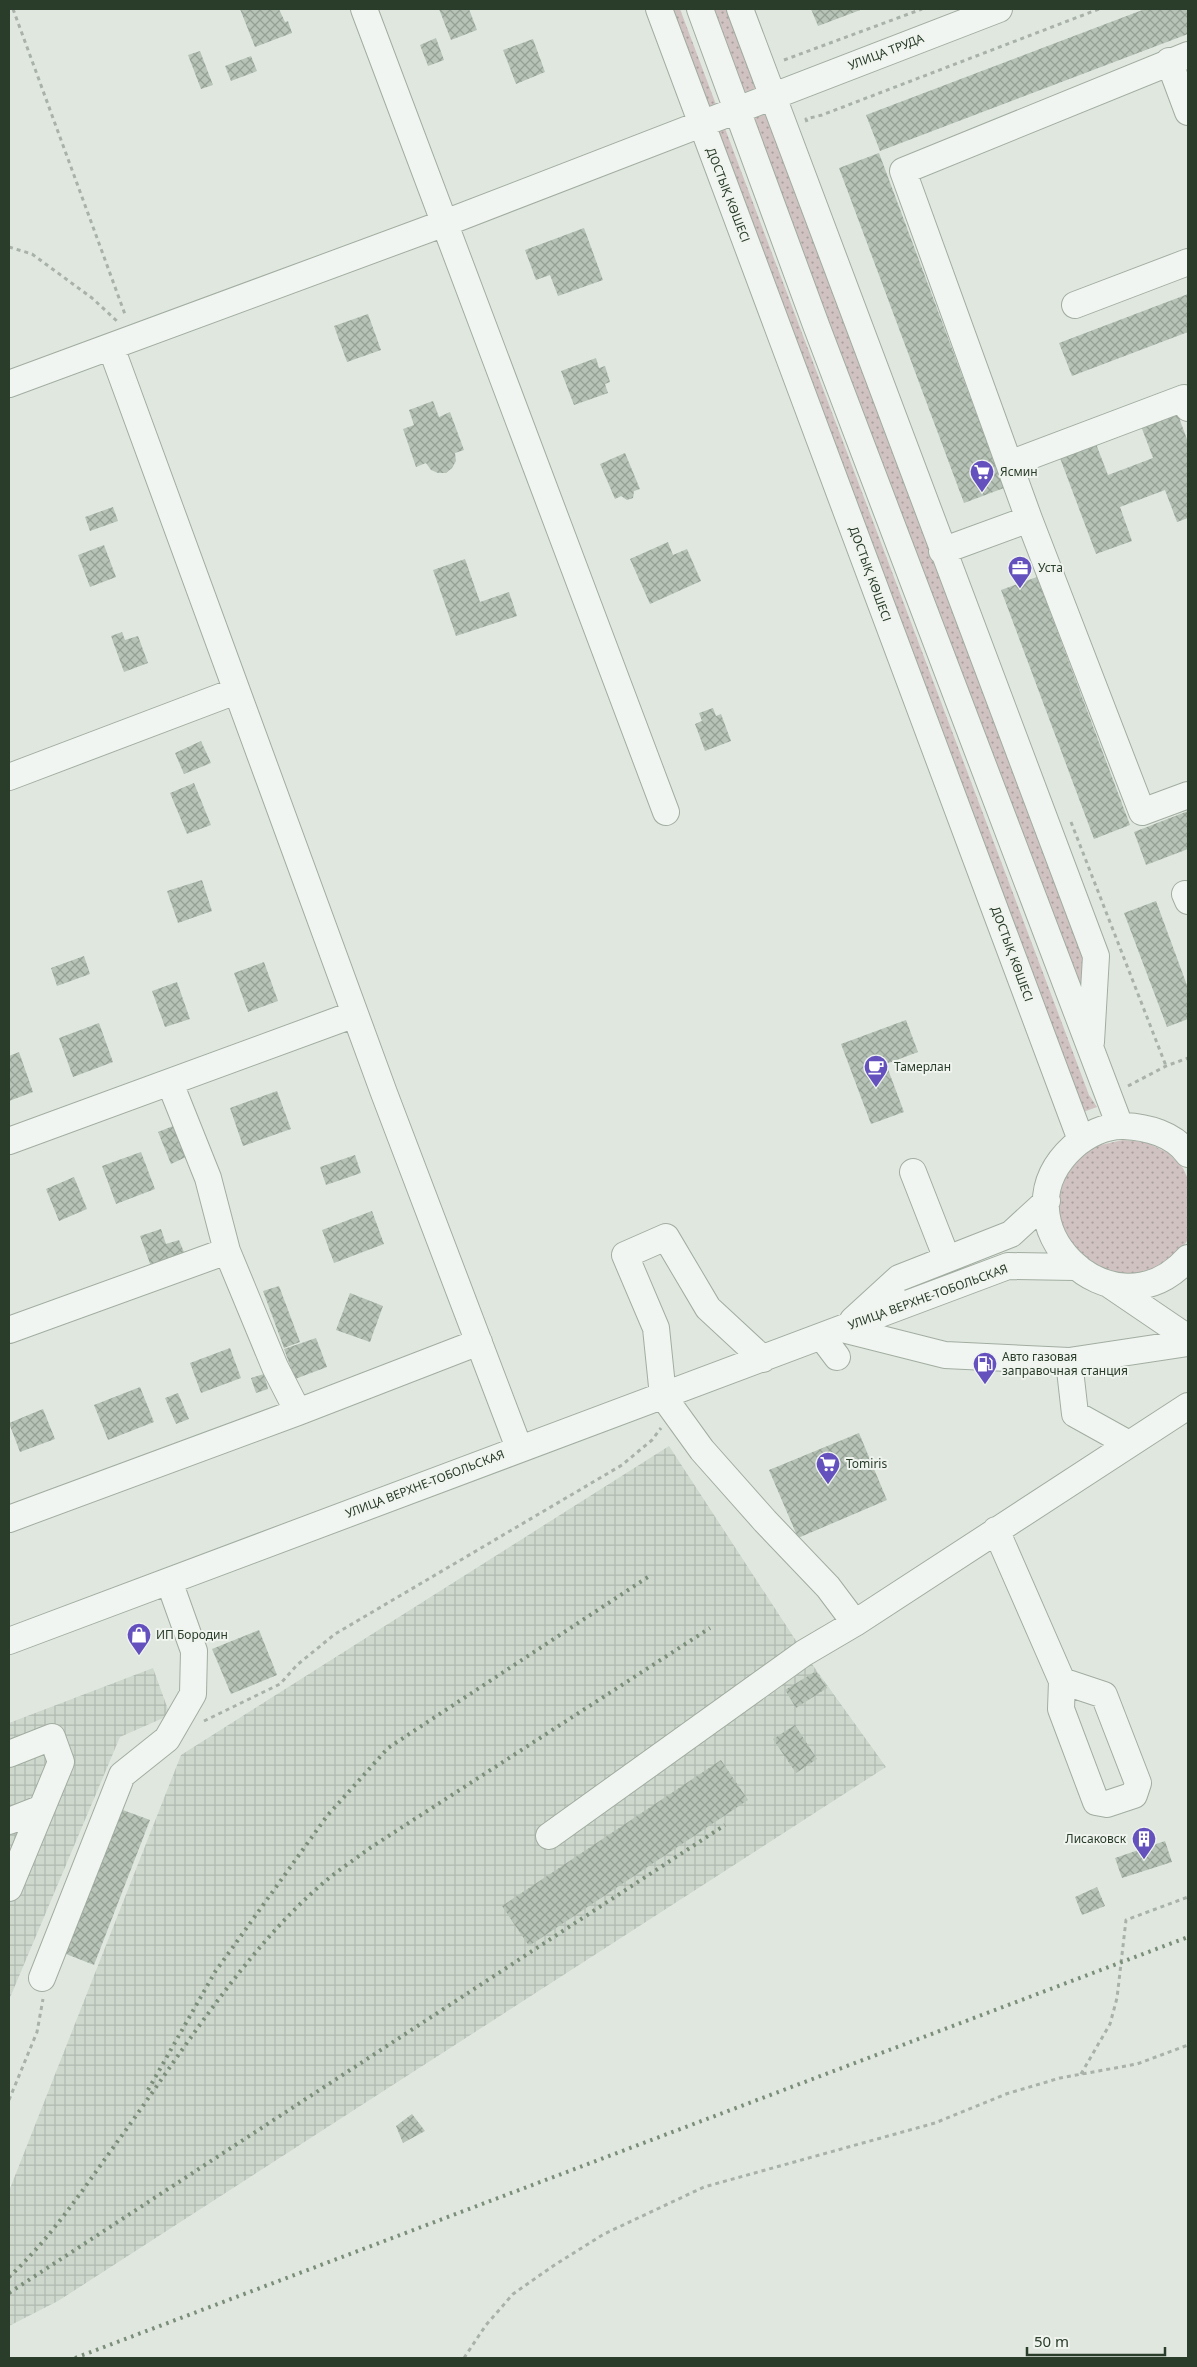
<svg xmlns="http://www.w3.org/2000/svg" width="1197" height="2367" font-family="'Noto Sans',sans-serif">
  <defs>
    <pattern id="industrial-grid" width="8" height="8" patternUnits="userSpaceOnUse" patternTransform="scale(1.25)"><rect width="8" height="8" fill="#ced8cd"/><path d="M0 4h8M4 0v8" fill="none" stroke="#b1bab0"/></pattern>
    <pattern id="grass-dots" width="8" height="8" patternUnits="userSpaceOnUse" patternTransform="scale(1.25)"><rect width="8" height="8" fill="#d0c2c1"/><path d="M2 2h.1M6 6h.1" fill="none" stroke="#a99f9d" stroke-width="1.8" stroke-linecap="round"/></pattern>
    <pattern id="building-cross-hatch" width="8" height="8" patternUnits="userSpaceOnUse" patternTransform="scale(1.25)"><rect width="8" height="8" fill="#b7c3b7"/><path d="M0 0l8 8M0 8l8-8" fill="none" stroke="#95a095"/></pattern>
  </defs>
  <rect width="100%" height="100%" fill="#e0e7df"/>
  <path fill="url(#industrial-grid)" d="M669,1446L804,1653L886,1767L58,2301L9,2326V2191L181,1755Z
    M153,1668L170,1715L120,1737L9,2000V1723Z"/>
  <path fill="url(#grass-dots)" d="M667,9H680L1089,1095L1097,1107L1075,1115Z
    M707,9H731L1088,960L1085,1009Z
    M1123,1140L1146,1142L1168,1153L1183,1168L1188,1179V1239L1179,1254L1158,1270L1132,1277L1090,1267L1061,1230L1058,1200L1067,1173L1080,1158L1096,1146Z"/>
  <path fill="url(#building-cross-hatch)" d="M240,9H279L285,22L288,21L292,33L255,47Z
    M439,9H469L477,30L451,40Z
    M811,9H863L818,26Z
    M1145,9H1188V34L880,151L866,115Z
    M436,38L444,60L428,66L420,45Z
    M533,39L545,72L516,84L503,50Z
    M200,51L213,85L201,89L188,55Z
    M251,56L257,71L231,81L225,66Z
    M879,153L1004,488L964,503L839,168Z
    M584,228L603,280L558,296L550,275L536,280L525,250Z
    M1188,294V332L1072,376L1059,343Z
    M368,314L381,350L347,362L334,326Z
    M596,358L599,368L605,366L610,382L605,384L608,393L574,405L561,371Z
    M433,401L439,417L450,412L464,450L455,453L456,461L452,468L446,473H438L431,470L426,463L416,467L403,429L414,425L409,410Z
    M1177,412L1188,442V518L1177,522L1165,490L1120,507L1132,541L1096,554L1060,458L1096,444L1108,475L1153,458L1141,426Z
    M625,453L640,489L634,491L633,498L627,500L621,496L615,499L600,464Z
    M113,507L118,521L90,531L85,517Z
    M668,542L673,555L687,549L701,581L650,604L630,559Z
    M104,545L116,577L90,587L78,555Z
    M465,559L480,602L509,592L517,616L456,636L433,570Z
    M1037,577L1130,825L1094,839L1001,590Z
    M122,632L125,640L138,636L148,663L124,672L111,636Z
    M713,708L716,716L721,714L731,741L705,751L695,724L702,721L699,713Z
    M201,741L211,763L184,774L175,753Z
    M194,783L211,825L187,834L170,793Z
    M1188,811V849L1146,865L1134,832Z
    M202,880L212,911L178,923L167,891Z
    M1156,901L1188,988V1019L1167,1027L1124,913Z
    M84,956L90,974L57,986L51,968Z
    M264,962L278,1001L248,1012L234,973Z
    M177,982L190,1019L165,1027L152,991Z
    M906,1020L918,1052L886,1064L904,1112L871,1124L841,1044Z
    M99,1023L113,1062L73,1077L59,1038Z
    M19,1052L33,1092L9,1101V1056Z
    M277,1091L291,1129L243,1146L230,1108Z
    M173,1126L186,1157L171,1164L158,1132Z
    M141,1152L155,1189L116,1204L102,1166Z
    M355,1155L361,1173L326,1185L320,1167Z
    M74,1177L87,1209L59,1221L46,1189Z
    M372,1211L384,1244L334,1263L322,1230Z
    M161,1229L166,1244L179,1240L186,1257L152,1269L140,1236Z
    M279,1286L300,1342L284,1348L263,1291Z
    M350,1293L383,1306L370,1342L336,1330Z
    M316,1338L327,1367L295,1379L284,1349Z
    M230,1348L241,1378L201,1393L190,1363Z
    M264,1374L268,1389L256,1393L251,1378Z
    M140,1387L154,1422L108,1440L94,1405Z
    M178,1393L189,1419L176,1424L165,1398Z
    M43,1409L55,1439L20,1452L9,1423Z
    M859,1433L887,1500L798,1538L769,1470Z
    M259,1630L277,1675L231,1694L212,1649Z
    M816,1671L827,1688L796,1708L785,1690Z
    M795,1725L817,1759L796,1773L773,1739Z
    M721,1760L748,1800L529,1946L502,1906Z
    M112,1806L150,1820L94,1965L56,1950Z
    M1165,1841L1172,1862L1122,1878L1115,1858Z
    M1097,1887L1105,1906L1082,1915L1075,1897Z
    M412,2114L425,2131L403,2143L396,2126Z"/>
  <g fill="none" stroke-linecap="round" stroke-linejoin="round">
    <defs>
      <path id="minor" d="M364,9L666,812
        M659,9L1081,1140
        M700,9L816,325L1120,1126
        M740,9L1096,956L1091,1042
        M1188,55L903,171L1029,519L1142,812L1188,795
        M1169,61L1188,112
        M1075,305L1188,262
        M111,347L384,1093L519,1448
        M9,384L445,223L999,9
        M1009,464L1184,398L1188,408
        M942,551L1029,519
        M9,777L236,691
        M1185,894L1188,901
        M170,1083L208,1178L227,1251
        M9,1141L355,1014
        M1188,1154C1174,1134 1147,1127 1124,1126C1106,1125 1086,1135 1073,1147C991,1222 1113,1342 1188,1258
        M913,1172L947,1259
        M1110,1285L1188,1338
        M853,1320L899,1278L1011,1234L1047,1201
        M842,1329L945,1355L1069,1361L1188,1343
        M9,1330L227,1251L275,1367L298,1412
        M822,1337L837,1357
        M763,1359L708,1308L666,1237L625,1255L656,1328L663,1396L702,1450L765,1521L828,1587L855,1623
        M1069,1361L1075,1414L1129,1444
        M9,1519L298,1412L479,1342
        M996,1530L1062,1681L1061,1709L1096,1802L1107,1804L1134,1795L1138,1783L1104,1695L1062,1681
        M9,1641L1008,1266L1075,1267
        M9,1754L52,1737L61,1762L9,1888
        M9,1821L42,1808
        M549,1836L804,1653L855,1623L1188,1406
        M42,1978L122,1775L167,1739L193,1694L194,1651L169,1581"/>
    </defs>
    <use href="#minor" stroke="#a2ada1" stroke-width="28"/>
    <path stroke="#a9b2a9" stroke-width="3" stroke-dasharray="4 4" stroke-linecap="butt" d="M13,9L126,317
      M784,60L922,9
      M807,122L806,119L822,115L1099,9
      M9,247L32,254L92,298L118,322
      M1071,822L1166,1066
      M1128,1086L1166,1066L1188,1058
      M204,1721L280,1684L297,1665L335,1634L622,1465L652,1440L661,1428
      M1081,2074L1110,2024L1117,1998L1126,1920L1188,1897
      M9,2100L37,2032L43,1999
      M464,2358L486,2325L513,2294L553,2266L604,2234L704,2187L935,2123L1006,2094L1060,2078L1137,2064L1188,2045"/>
    <use href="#minor" stroke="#f1f5f1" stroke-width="26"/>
    <path stroke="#7b8e7a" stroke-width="4" stroke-dasharray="2.5 5" stroke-linecap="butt" d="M148,2090L215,1972L327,1816L388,1748L648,1577
      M9,2277C50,2239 82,2191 115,2145C178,2059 241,1954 322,1884C337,1871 354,1860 370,1848L710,1628
      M9,2293L725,1825
      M75,2358L1188,1937"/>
  </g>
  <defs>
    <symbol id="supermarket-pin" viewBox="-11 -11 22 30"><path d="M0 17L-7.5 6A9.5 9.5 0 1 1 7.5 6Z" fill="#6551be" stroke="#eff4ee"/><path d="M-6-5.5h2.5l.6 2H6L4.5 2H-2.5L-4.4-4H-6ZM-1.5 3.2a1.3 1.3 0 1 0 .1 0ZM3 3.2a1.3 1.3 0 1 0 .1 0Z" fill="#fff"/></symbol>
    <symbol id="office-pin" viewBox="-11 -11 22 30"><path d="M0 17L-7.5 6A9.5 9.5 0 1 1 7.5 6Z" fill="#6551be" stroke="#eff4ee"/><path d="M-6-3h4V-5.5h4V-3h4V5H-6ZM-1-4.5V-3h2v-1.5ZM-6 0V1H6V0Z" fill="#fff"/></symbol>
    <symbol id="cafe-pin" viewBox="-11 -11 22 30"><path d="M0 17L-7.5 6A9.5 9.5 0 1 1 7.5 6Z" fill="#6551be" stroke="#eff4ee"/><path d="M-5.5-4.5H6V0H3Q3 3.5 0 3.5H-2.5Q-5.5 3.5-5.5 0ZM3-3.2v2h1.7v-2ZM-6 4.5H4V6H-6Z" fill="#fff"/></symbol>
    <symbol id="fuel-pin" viewBox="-11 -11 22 30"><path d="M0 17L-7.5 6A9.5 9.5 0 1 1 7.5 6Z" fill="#6551be" stroke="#eff4ee"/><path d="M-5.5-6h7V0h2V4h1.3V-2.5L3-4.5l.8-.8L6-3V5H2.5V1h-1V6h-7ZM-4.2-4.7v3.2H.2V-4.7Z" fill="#fff"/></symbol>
    <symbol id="shop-pin" viewBox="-11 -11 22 30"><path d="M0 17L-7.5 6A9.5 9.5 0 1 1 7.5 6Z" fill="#6551be" stroke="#eff4ee"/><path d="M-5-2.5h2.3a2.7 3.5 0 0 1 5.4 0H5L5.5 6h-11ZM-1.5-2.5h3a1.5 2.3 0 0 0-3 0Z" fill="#fff"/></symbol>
    <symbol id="building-pin" viewBox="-11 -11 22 30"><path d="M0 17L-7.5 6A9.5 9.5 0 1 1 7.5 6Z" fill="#6551be" stroke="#eff4ee"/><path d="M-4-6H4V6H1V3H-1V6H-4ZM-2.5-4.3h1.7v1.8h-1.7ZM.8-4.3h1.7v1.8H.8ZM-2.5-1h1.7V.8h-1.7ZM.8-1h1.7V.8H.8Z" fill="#fff"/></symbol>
  </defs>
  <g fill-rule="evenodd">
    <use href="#supermarket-pin" x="968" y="458" width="28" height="38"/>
    <use href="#office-pin" x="1006" y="554" width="28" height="38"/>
    <use href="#cafe-pin" x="862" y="1053" width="28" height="38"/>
    <use href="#fuel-pin" x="971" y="1350" width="28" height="38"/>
    <use href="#supermarket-pin" x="814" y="1450" width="28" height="38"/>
    <use href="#shop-pin" x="125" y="1621" width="28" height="38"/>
    <use href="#building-pin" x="1130" y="1825" width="28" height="38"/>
  </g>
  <g text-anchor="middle" stroke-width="4" stroke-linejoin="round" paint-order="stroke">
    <g font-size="12" fill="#2a3c2a" stroke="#eff4ee">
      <text transform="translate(886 52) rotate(-21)" y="4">УЛИЦА ТРУДА</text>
      <text transform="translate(728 195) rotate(69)" y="4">ДОСТЫҚ КӨШЕСІ</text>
      <text transform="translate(870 574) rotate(70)" y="4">ДОСТЫҚ КӨШЕСІ</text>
      <text transform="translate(1012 954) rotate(70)" y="4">ДОСТЫҚ КӨШЕСІ</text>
      <text transform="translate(928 1297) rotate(-20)" y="4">УЛИЦА ВЕРХНЕ-ТОБОЛЬСКАЯ</text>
      <text transform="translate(425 1484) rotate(-21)" y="4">УЛИЦА ВЕРХНЕ-ТОБОЛЬСКАЯ</text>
    </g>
    <g font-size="12" fill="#2a3c2a" stroke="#eff4ee" text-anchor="start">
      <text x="1000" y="476">Ясмин</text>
      <text x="1038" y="572">Уста</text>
      <text x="894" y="1071">Тамерлан</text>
      <text x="1002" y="1361">Авто газовая<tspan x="1002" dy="14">заправочная станция</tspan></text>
      <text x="846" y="1468">Tomiris</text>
      <text x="156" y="1639">ИП Бородин</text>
      <text x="1126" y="1843" text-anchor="end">Лисаковск</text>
    </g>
  </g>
  <rect width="1197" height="2367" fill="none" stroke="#2a3c2a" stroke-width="20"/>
  <path d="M1027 2347v8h138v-8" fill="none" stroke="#2a3c2a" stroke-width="2.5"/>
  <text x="1034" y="2347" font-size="15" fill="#2a3c2a" stroke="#eff4ee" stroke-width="4" paint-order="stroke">50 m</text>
</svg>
